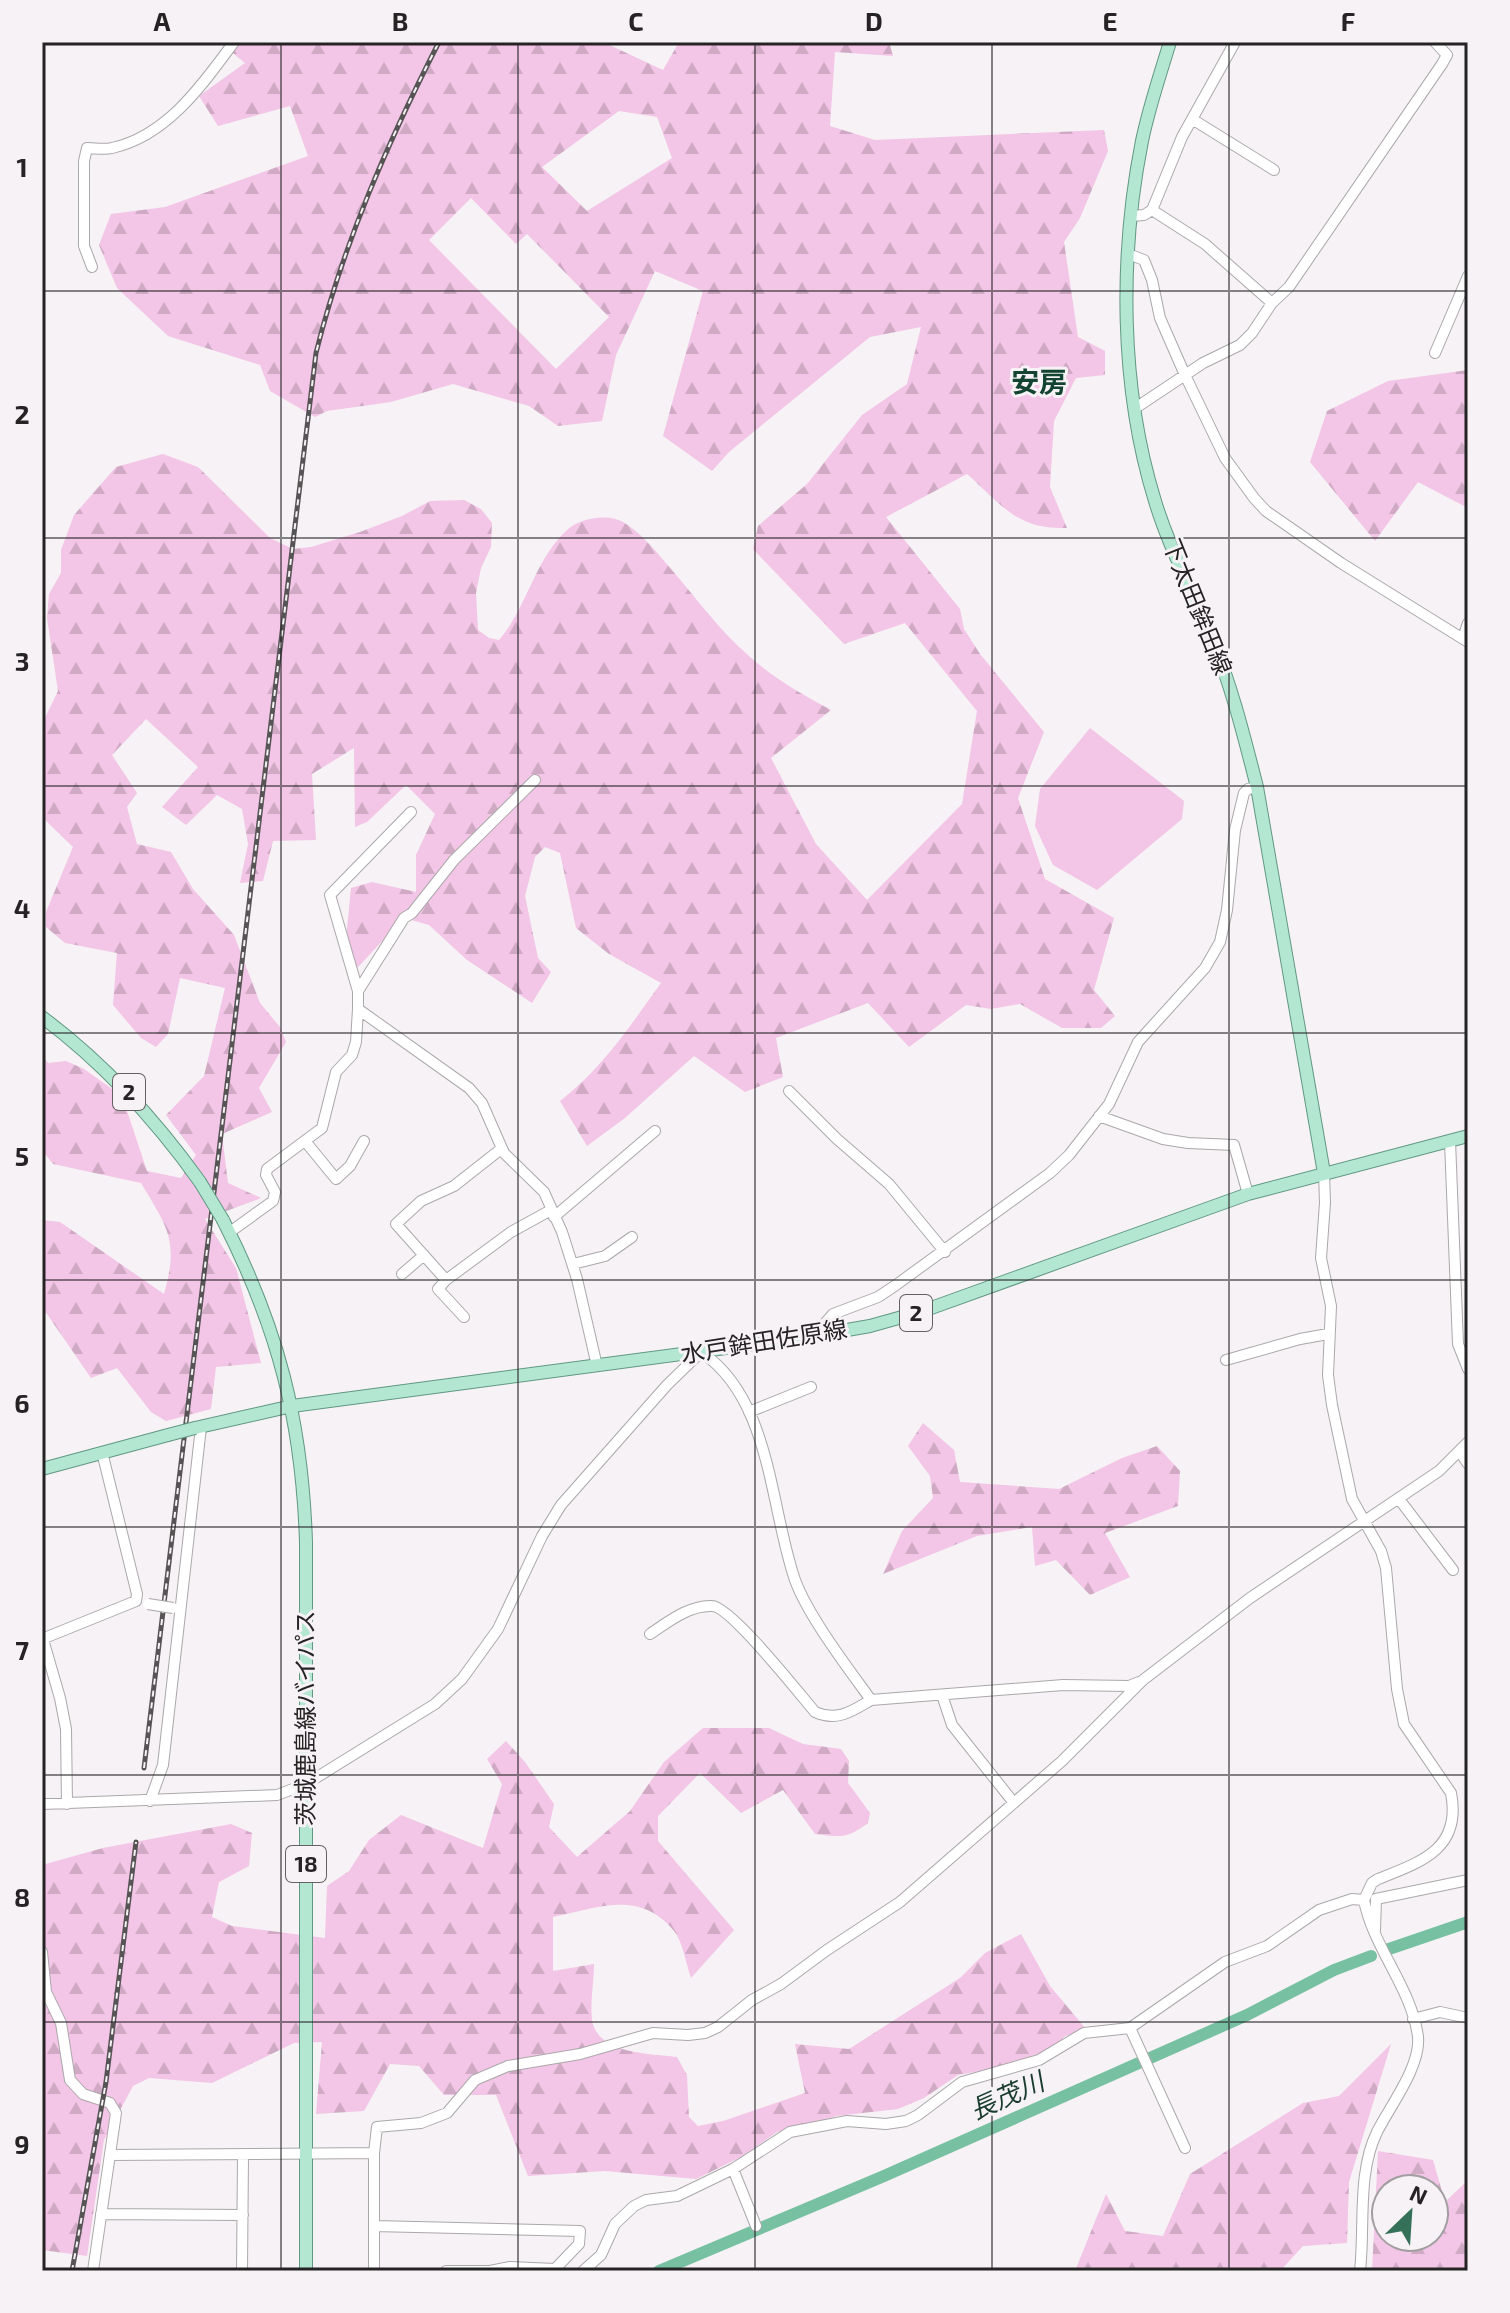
<svg xmlns="http://www.w3.org/2000/svg" width="1510" height="2313" font-family="'Exo 2','Noto Sans JP',sans-serif">
  <defs>
    <pattern id="forest-firs" width="22" height="20" patternUnits="userSpaceOnUse" patternTransform="scale(2)"><rect width="22" height="20" fill="#f3c5e6"/><path d="M5 1l3.5 6h-7zM16 11l3.5 6h-7z" fill="#d0a9c5"/></pattern>
  </defs>
  <rect width="100%" height="100%" fill="#f6f2f5"/>
  <path fill="#f3c5e6" d="M1090,728L1184,801L1182,819L1097,890L1053,865L1035,826L1040,789Z"/>
  <path fill="url(#forest-firs)" fill-rule="evenodd" d="M219,42H603L663,70L679,42H889L893,56L835,52L830,126L875,140L1104,130L1108,151L1080,218L1064,242L1078,337L1105,351V375L1076,378L1054,421L1050,487L1067,528C1017,530 1002,505 967,474L886,517L960,609L964,629L980,654L1044,732L1018,798L1045,879L1114,918L1094,990L1115,1016L1101,1028H1062L1020,1004L991,1009L966,1005L909,1047L868,1003L776,1038L783,1077L745,1092L694,1056L625,1118L587,1146L560,1101C602,1069 630,1026 661,983L609,954L576,928L560,853L545,847L535,857L525,896L538,958L551,972L532,1003L467,960L429,925L404,918L357,968L346,939L351,888L372,882L416,892V855L435,814L406,785L367,822L355,827L354,748L312,774L316,840L273,841L263,881L240,883L248,844L242,809L217,795L186,825L162,807L198,767L146,719L112,755L137,793L127,807L137,844L171,852L193,889L234,935L260,1003L280,1027L286,1042L259,1088L272,1112L222,1134L228,1183L261,1198L205,1219L236,1268L261,1363L216,1367L211,1409L166,1421L151,1412L117,1368L91,1378L47,1314L42,1311V1220L60,1222L164,1294C179,1241 168,1228 141,1183L53,1164L42,1150V1055L48,1063L66,1061L84,1069L122,1096L147,1171L181,1178L196,1155L166,1115L204,1076L225,988L180,978L168,1034L156,1047L141,1038L113,1005L117,953L65,943L46,927V912L73,847L42,817V724L58,691L47,618L49,594L61,573V550L74,515L116,467L163,454L198,467L270,538L293,549L311,547L360,532L402,516L430,501L464,500L481,509L492,523L491,547L481,568L476,593L478,630L489,638L499,640C527,608 534,561 566,531C579,518 607,513 623,522C643,534 656,552 671,569C696,598 720,631 749,656C773,678 803,695 831,710L771,758L816,844L867,900L962,804L977,711L905,623L844,644L753,549L758,526L807,484L862,415L907,384L921,327L870,337L729,452L712,471L663,436L703,291L655,271L616,355L602,421L558,426L529,406L453,384L391,402L327,411L315,417L270,391L260,365L168,336L117,288L99,245L111,214L165,207L308,156L290,106L218,126L199,96L245,63ZM619,111L657,117L672,158L587,211L542,167ZM471,198L516,244L527,234L609,317L556,369L429,240Z
    M1468,370V508L1418,482L1375,541L1310,462L1327,411L1388,381Z
    M923,1423L954,1450L960,1482L1059,1489L1122,1458L1157,1446L1180,1471L1178,1506L1105,1533L1130,1577L1090,1595L1056,1560L1035,1566L1032,1527L977,1536L883,1574L902,1531L933,1498L930,1476L908,1446Z
    M703,1728H769L803,1744L841,1749L849,1761L848,1783L870,1813L868,1823C847,1839 841,1837 815,1834L783,1790L741,1813L700,1773L658,1816V1841L734,1930L691,1978C686,1964 683,1942 674,1931C639,1889 599,1908 553,1917V1971L594,1964C594,1981 590,2002 592,2020C597,2054 651,2054 677,2057L687,2075L689,2117L698,2126L723,2121L805,2093L795,2044L849,2049L960,1978L985,1953L1021,1934L1050,1986L1086,2029L1065,2036L1056,2047L1002,2067L958,2075L924,2098L898,2109L836,2116L815,2124L777,2132L741,2157L696,2179L605,2171L528,2176L496,2095H444L419,2066L390,2064L364,2111L316,2114L322,2042L294,2043L212,2083L149,2078L133,2086L104,2140L87,2256L42,2250V1865L103,1848L231,1824L252,1833L249,1866L219,1882L212,1917L232,1926L325,1938L327,1886L349,1871L369,1840L401,1815L483,1848L502,1784L487,1759L506,1741L525,1762L554,1804L549,1827L577,1857L630,1811L664,1762Z
    M1391,2044L1349,2182L1347,2243L1303,2246L1280,2271H1075L1106,2194L1125,2231L1163,2236L1190,2174L1303,2103L1339,2096Z
    M1378,2151L1433,2160L1445,2202L1468,2180V2271H1372ZM1434,2189V2237H1386V2189Z"/>
  <g fill="none" stroke-linecap="round" stroke-linejoin="round">
    <path stroke="#77c1a2" stroke-width="12" d="M1386,1950L1468,1922
      M659,2271L884,2176L1247,2015L1334,1970L1371,1956"/>
    <defs>
      <path id="minor" d="M1192,119L1274,170
        M1152,210L1205,244L1272,303
        M1131,216L1144,215L1152,210L1182,137L1235,42
        M1128,254L1144,260L1152,280L1160,318L1185,375L1225,458L1254,498L1266,511L1341,563L1468,642
        M92,267L84,246V161L87,148C95,148 104,150 112,148C167,136 203,84 234,42
        M1435,353L1468,276
        M1134,409L1203,363L1240,345L1252,333L1272,303L1289,287L1442,64L1447,55L1435,42
        M1463,638L1468,623
        M535,780L454,860L412,913L404,918L358,991V1009L469,1088L482,1103L504,1153L544,1192L562,1232L577,1279L597,1366
        M358,991L330,895L411,812
        M789,1091L837,1139L889,1184L945,1252
        M1099,1116L1163,1139L1188,1143L1234,1145L1248,1194
        M305,1141L336,1179L350,1166L364,1141
        M1450,1141L1458,1344L1468,1369
        M501,1149L454,1186L421,1201L396,1224L446,1280L511,1232L551,1210
        M1324,1173L1325,1203L1321,1258L1331,1306L1328,1375L1332,1405L1352,1499L1381,1551L1386,1568L1397,1689L1404,1724L1451,1793C1462,1849 1421,1862 1378,1879L1372,1883L1364,1900C1373,1948 1412,1988 1418,2037C1421,2066 1390,2106 1377,2132C1357,2173 1365,2226 1360,2271
        M554,1217L655,1131
        M230,1232L273,1201L275,1192L266,1175L267,1169L322,1128L336,1072L352,1055L356,1042L358,1009
        M573,1264L605,1256L632,1237
        M402,1274L424,1255
        M446,1280L438,1289L464,1317
        M814,1336L833,1314L878,1297L896,1285L1050,1173L1069,1155L1109,1104L1138,1042L1205,968L1220,942L1227,910L1235,830L1244,793L1248,789L1257,787
        M1226,1360L1300,1339L1328,1334
        M749,1412L811,1387
        M1460,1452L1468,1464
        M1399,1499L1453,1570
        M650,1634C668,1622 689,1605 712,1606C730,1606 799,1693 815,1712C837,1722 852,1711 871,1700L1063,1685L1129,1686L1139,1682
        M42,1636L60,1698L66,1729L67,1804
        M42,1639L136,1601L137,1594L102,1452
        M942,1695L952,1725L1014,1803
        M150,1801L163,1765L201,1427
        M42,1804L277,1795L306,1784L435,1704L462,1679L498,1629L542,1536L561,1505L667,1385L701,1352C771,1398 770,1508 795,1580C808,1616 848,1668 871,1700
        M1375,1930L1376,1899L1468,1880
        M42,1952L46,1992L61,2023L70,2080L83,2094L110,2103L116,2113L93,2271
        M1413,2019L1440,2012L1468,2018
        M1130,2028L1185,2148
        M374,2153L377,2127L421,2123L447,2113L475,2080L508,2066L580,2054L653,2033L688,2035L705,2033L718,2027L752,2000L781,1984L827,1950L900,1902L1062,1761L1143,1680L1250,1598L1439,1471L1468,1442
        M110,2155L374,2153V2271
        M733,2169L756,2226
        M101,2214L243,2215
        M374,2226L580,2231L579,2244L555,2269L510,2267L490,2271H446
        M242,2271L243,2155
        M583,2271L601,2255L615,2224L634,2206L646,2200L677,2196L733,2169L790,2132L847,2121L886,2124L906,2121L918,2115L962,2082L1039,2060L1084,2033L1130,2028L1225,1962L1267,1946L1319,1910L1352,1899L1364,1900"/>
      <path id="major" d="M1170,42C1160,75 1149,107 1142,141C1119,257 1120,388 1155,501C1169,548 1193,591 1211,636C1231,684 1244,736 1257,787L1324,1173
        M42,1017C105,1064 155,1119 200,1182
        M223,1220C278,1328 302,1420 306,1542V2271
        M195,1428L292,1406L801,1338L870,1326L920,1312L1248,1194L1468,1136
        M42,1469L168,1435"/>
    </defs>
    <use href="#minor" stroke="#aba8aa" stroke-width="12"/>
    <use href="#major" stroke="#609882" stroke-width="14"/>
    <use href="#minor" stroke="#fff" stroke-width="10"/>
    <use href="#major" stroke="#b3e7d2" stroke-width="12"/>
    <defs>
      <path id="rail" d="M144,1768L316,353C343,244 388,142 439,42
        M72,2271L106,2082L136,1842"/>
    </defs>
    <use href="#rail" stroke="#565455" stroke-width="5"/>
    <use href="#rail" stroke="#f6f2f5" stroke-width="2" stroke-dasharray="6" stroke-linecap="butt"/>
    <defs>
      <path id="minor-bridge" d="M148,1604L173,1608"/>
      <path id="major-bridge" d="M200,1182L223,1220
        M168,1435L195,1428"/>
    </defs>
    <use href="#minor-bridge" stroke="#aba8aa" stroke-width="12" stroke-linecap="butt"/>
    <use href="#major-bridge" stroke="#609882" stroke-width="14" stroke-linecap="butt"/>
    <use href="#minor-bridge" stroke="#fff" stroke-width="10"/>
    <use href="#major-bridge" stroke="#b3e7d2" stroke-width="12"/>
  </g>
  <path fill="none" stroke="#252324" stroke-width="2" stroke-opacity="0.55" d="M281,42V2271M518,42V2271M755,42V2271M992,42V2271M1229,42V2271M42,291H1468M42,538H1468M42,786H1468M42,1033H1468M42,1280H1468M42,1527H1468M42,1775H1468M42,2022H1468"/>
  <g text-anchor="middle" stroke-width="6" stroke-linejoin="round" paint-order="stroke">
    <g fill="#f6f2f5" stroke="#646163" stroke-width="2">
      <rect x="113" y="1074" width="32" height="36" rx="6"/>
      <rect x="900" y="1295" width="32" height="36" rx="6"/>
      <rect x="286" y="1846" width="40" height="36" rx="6"/>
    </g>
    <g font-size="22" font-weight="bold" fill="#252324">
      <text x="129" y="1100">2</text>
      <text x="916" y="1321">2</text>
      <text x="306" y="1872">18</text>
    </g>
    <g font-size="24" fill="#252324" stroke="#f6f2f5">
      <text transform="translate(1197 607) rotate(68)" y="8">下太田鉾田線</text>
      <text transform="translate(764 1342) rotate(-9)" y="8">水戸鉾田佐原線</text>
      <text transform="translate(306 1718) rotate(-90)" y="8">茨城鹿島線バイパス</text>
    </g>
    <g font-size="26" font-style="italic" fill="#1a3c2f" stroke="#f6f2f5">
      <text transform="translate(1007 2096) rotate(-24)" y="9">長茂川</text>
    </g>
    <g font-size="28" font-weight="bold" fill="#134432" stroke="#f6f2f5">
      <text x="1039" y="392">安房</text>
    </g>
  </g>
  <rect width="1510" height="2313" fill="none" stroke="#f6f2f5" stroke-width="88"/>
  <g transform="translate(1410 2213) rotate(25)"><circle r="38" fill="#f6f2f5" stroke="#a29fa1" stroke-width="2"/>
  <path d="M0-6L14 30L0 20L-14 30Z" fill="#357059"/>
  <text y="-12" font-size="22" font-weight="bold" text-anchor="middle" fill="#252324">N</text>
  </g>
  <rect x="44" y="44" width="1422" height="2225" fill="none" stroke="#252324" stroke-width="3"/>
  <g font-size="26" text-anchor="middle" font-weight="bold" fill="#252324">
    <text x="162" y="31">A</text>
    <text x="400" y="31">B</text>
    <text x="636" y="31">C</text>
    <text x="874" y="31">D</text>
    <text x="1110" y="31">E</text>
    <text x="1348" y="31">F</text>
    <text x="22" y="177">1</text>
    <text x="22" y="424">2</text>
    <text x="22" y="671">3</text>
    <text x="22" y="918">4</text>
    <text x="22" y="1166">5</text>
    <text x="22" y="1413">6</text>
    <text x="22" y="1660">7</text>
    <text x="22" y="1907">8</text>
    <text x="22" y="2154">9</text>
  </g>
</svg>
